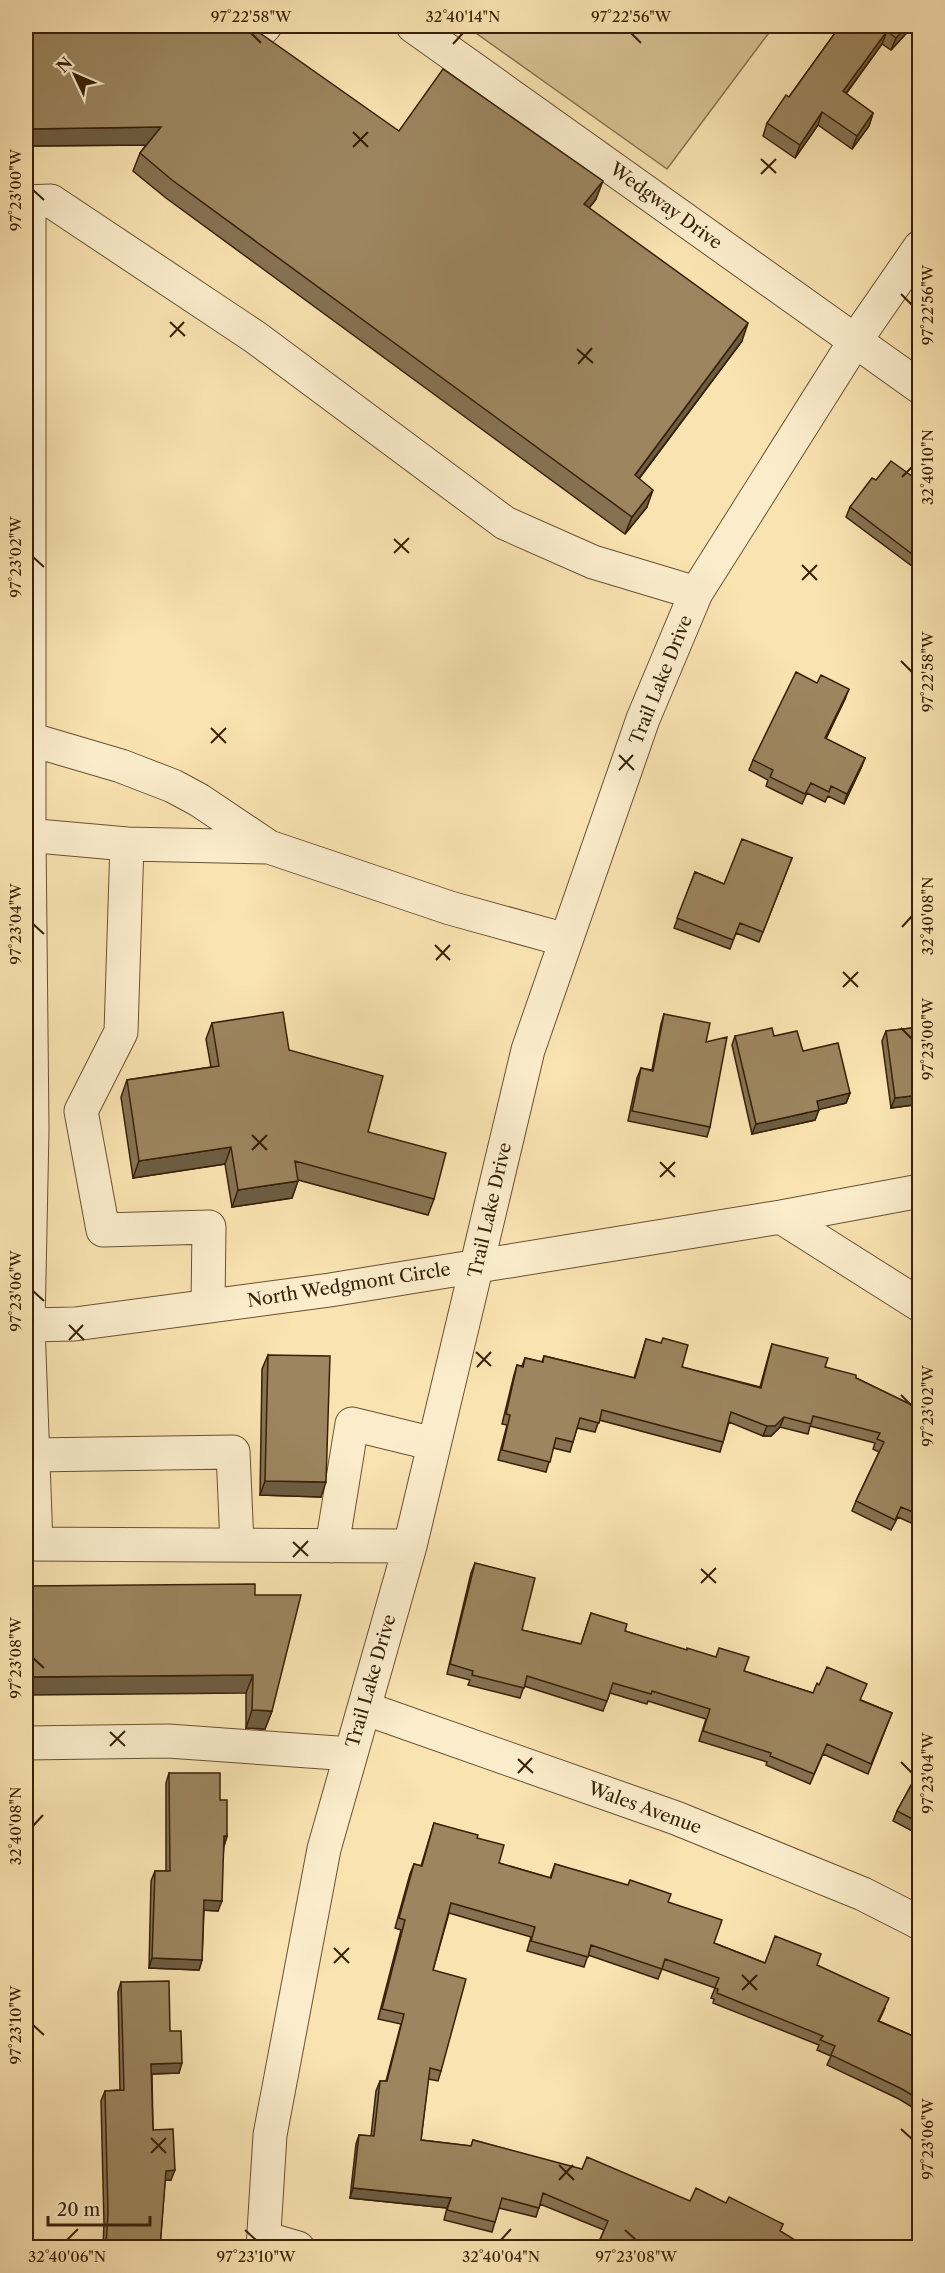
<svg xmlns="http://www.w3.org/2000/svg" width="945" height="2273" font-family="'Libre Caslon Text',serif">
  <rect width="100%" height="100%" fill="#f9e3b1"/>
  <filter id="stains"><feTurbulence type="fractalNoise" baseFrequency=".00333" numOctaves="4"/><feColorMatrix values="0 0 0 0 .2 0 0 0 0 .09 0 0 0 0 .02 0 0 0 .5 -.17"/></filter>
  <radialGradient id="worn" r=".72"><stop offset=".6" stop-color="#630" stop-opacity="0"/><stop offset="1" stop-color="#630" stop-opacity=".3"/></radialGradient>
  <path fill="#d8c294" stroke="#88714e" stroke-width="1.5" d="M466,26H774L667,169Z"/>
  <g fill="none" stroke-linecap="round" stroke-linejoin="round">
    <defs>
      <path id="minor" d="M413,26L920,387
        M263,28L265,26
        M26,202L51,201L255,337L505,523L593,562L696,593
        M29,202V835L32,1130L28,1325L36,1544
        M26,738L121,766L173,786L199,800L269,847
        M26,835L127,844L269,847L450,908L566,940
        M127,844L121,1032L81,1111L103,1230L209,1227L208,1306
        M781,1217L920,1305
        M26,1325L75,1324L330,1290L781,1217L920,1191
        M32,1455L233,1452L237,1544
        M26,1544L410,1546
        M332,1546L352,1424L434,1444
        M364,1708L676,1818L863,1894L920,1923
        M26,1743L168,1741L351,1754
        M264,2238L298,2248
        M263,2248L270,2135L324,1849L410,1546L528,1050L643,719L696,593L855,341L920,247"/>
    </defs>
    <use href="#minor" stroke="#685132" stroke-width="35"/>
    <use href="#minor" stroke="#fbedcc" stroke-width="33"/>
  </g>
  <path fill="#867252" stroke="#372007" stroke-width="1.5" d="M26,26L399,131L596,199L589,208L742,341L639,479L647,507L625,534L166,198L133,171L140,153L146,145L26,146Z
    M840,26H913L891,50L882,44L846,94L873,113L869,126L852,149L818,125L795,158L763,136L767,123L789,97Z
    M876,480L920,482V572L846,517L850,507Z
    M845,699L826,739L865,758L861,768L844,804L828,796L825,802L807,793L802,804L766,786L768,780L749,770L753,760Z
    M792,858L759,942L736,933L730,949L674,928L695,872L724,884Z
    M664,1014L706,1042L710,1127L707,1137L628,1121L637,1078L641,1068L652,1070L661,1024Z
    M212,1023L289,1050L434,1199L428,1215L298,1180L292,1198L232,1207L225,1164L133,1178L121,1097L127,1080L211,1067L206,1039Z
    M920,1027V1104L891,1108L882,1041L886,1031Z
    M735,1036H774L803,1051L850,1093L846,1103L818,1109L815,1120L752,1134L732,1045Z
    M646,1339L682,1367L760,1387L769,1354L772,1344L825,1367L856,1378L920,1409V1527L898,1517L891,1530L852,1511L856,1501L879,1452L873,1449L875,1443L810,1426L808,1434L780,1427L771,1436H763L729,1422L720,1452L599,1420L595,1432L577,1428L570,1452L553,1448L546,1472L498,1460L507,1425L502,1424L514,1375L517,1365L522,1366L525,1358L542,1362L544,1356L634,1378Z
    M268,1355L321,1497L260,1495L262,1369Z
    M475,1563L522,1630L581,1644L591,1613L625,1631L744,1671L813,1693L861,1700L892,1713L868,1774L823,1754L810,1784L766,1765L767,1762L699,1741L706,1719L648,1701L647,1704L610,1693L603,1711L524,1686L520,1698L468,1685L470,1680L447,1674L471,1573Z
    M255,1595L272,1711L265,1729L246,1728V1693Z
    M920,1769V1835L893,1821L897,1811Z
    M169,1773L220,1800L227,1836L224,1846L218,1911L204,1910L202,1960L199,1970L149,1968L151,1881L155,1871H166V1783Z
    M434,1823L477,1838L499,1863L550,1878L555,1864L668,1902L714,1943L765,1963L817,1965L885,2008L879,2021L920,2039V2112L899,2099L827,2065L831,2056L817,2050L819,2045L713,2003L714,1999L711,1998L715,1988L662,1969L658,1979L588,1955L584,1967L527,1951L531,1937L449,1913L433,1970L441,2071L438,2081L428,2079L421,2140L471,2146L473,2140L690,2201L726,2203L783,2224L780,2231L806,2247H597L604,2230L540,2204L536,2217L499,2208L492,2232L444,2220L447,2208L350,2198L356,2144L359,2135L371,2136L376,2091L380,2081H386L401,2024L378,2019L401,1930L395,1928L410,1874L414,1864L421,1866Z
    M121,1982L170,2031L179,2073L152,2074L153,2130L171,2180H165L160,2247H103L104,2223L101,2101L105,2091L120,2090L118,1992Z"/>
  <path fill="#6d5d42" stroke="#372007" stroke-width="1.5" d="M907,26H913L891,50L896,38Z
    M887,31L882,44L838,104L843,91Z
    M822,112L818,125L795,158L800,145Z
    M873,113L869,126L852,149L857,136Z
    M161,127L155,145L26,146V129Z
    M603,181L596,199L578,222L584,204Z
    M748,323L742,341L628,493L635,475Z
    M653,490L647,507L625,534L632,517Z
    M849,689L845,699L821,748L825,738Z
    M865,758L861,768L844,804L847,794Z
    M850,1093L846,1103L813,1111L817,1101Z
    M920,1095V1104L891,1108L895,1098Z
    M819,1110L815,1120L752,1134L756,1124Z
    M231,1147L225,1164L133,1178L139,1161Z
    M298,1181L292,1198L232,1207L238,1190Z
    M784,1417L780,1427L771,1436H763L767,1426Z
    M265,1481L326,1482L321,1497L260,1495Z
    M253,1675L246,1693L26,1695V1677Z
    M252,1710L272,1711L265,1729L246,1728Z
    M224,1836H227L224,1846Z
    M204,1900L222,1901L218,1911L200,1910Z
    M152,1958L202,1960L199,1970L149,1968Z
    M182,2063L179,2073L148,2074L151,2064Z
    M175,2170L171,2180H162L166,2171Z
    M353,2188L451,2198L447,2208L350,2198Z"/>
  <path fill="#9c855f" stroke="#372007" stroke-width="1.5" d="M26,26H250L399,131L443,69L603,181L584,204L748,323L635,475L653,490L632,517L172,180L140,153L161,127L26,129Z
    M840,26H907L896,38L887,31L843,91L873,113L857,136L822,112L800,145L767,123L786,95L789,97Z
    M891,461L920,482V560L850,507L872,478L876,480Z
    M796,672L817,683L821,675L849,689L825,738L865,758L847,794L831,786L829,792L811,783L805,794L770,777L773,770L753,760Z
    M742,839L792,858L763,932L740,923L733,940L677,918L695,872L724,884Z
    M283,1012L289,1050L383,1076L368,1132L446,1153L434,1199L295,1161L298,1181L238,1190L231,1147L139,1161L127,1080L219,1066L212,1023Z
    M664,1014L710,1023L706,1042L727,1037L710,1127L632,1111L641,1068L653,1071Z
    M920,1027V1095L895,1098L886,1031Z
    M772,1028L774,1036L797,1031L803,1051L838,1043L850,1093L817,1101L819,1110L756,1124L735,1036Z
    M663,1338L688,1345L682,1367L761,1388L772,1344L828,1358L825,1367L856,1375V1378L920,1409V1515L901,1507L895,1520L856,1501L884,1442L877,1439L880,1433L813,1416L811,1424L784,1417L775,1426H767L731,1412L723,1442L602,1410L599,1423L580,1418L573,1442L556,1438L550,1462L502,1450L510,1415L506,1414L517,1365L523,1367L525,1358L543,1362L544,1356L635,1378L646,1339L661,1343Z
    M268,1355L330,1356L326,1482L265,1481Z
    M475,1563L535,1578L522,1630L581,1644L591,1613L627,1624L625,1631L687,1650V1648L716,1657L719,1648L749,1657L744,1671L813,1693L817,1683L819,1685L827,1667L867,1684L860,1700L892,1713L871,1764L827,1744L814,1774L770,1756L771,1753L703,1731L710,1709L652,1691L651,1694L613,1683L607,1701L527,1676L524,1688L472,1675L473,1671L450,1664Z
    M255,1584V1595H301L272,1711L252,1710L253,1675L26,1677V1586Z
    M920,1769V1823L897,1811Z
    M169,1773H220V1800H227V1836H224L222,1901L204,1900L202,1960L152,1958L155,1871H170Z
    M434,1823L478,1835L477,1838L504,1845L499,1863L551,1878L555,1864L628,1885L630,1880L671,1894L668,1902L722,1920L714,1943L765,1963L775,1936L821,1954L817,1965L889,1998L878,2021L920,2039V2100L902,2089L831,2055L835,2046L820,2040L823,2036L717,1993L718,1989L715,1988L719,1978L665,1959L662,1969L591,1945L588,1957L531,1941L535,1927L451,1903L433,1970L466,1979L441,2071L430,2068L421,2140L471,2146L473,2140L582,2169L587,2157L690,2201L696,2188L726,2203L729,2197L783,2224L780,2231L806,2247H611L599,2242L608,2221L543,2193L539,2208L502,2198L495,2222L447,2210L451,2198L353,2188L359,2135L374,2136L380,2081H387L404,2014L382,2009L405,1920L399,1918L414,1864L422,1866Z
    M169,1981L170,2031H181L182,2063L151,2064L153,2130L173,2129L175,2170L166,2171L160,2247H106L108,2213L105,2091L124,2090L121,1982Z"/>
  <path fill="none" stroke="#372007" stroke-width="2" d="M251,33L261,43M631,33L641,43M453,44L463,33M353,132L368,147M353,147L368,132M761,159L776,173M761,174L776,159M33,190L44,200M901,294L912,305M170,322L185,336M170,337L184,322M577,349L593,363M578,364L592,348M902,477L912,467M394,539L409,553M394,553L409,538M33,557L44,567M802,565L817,580M802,580L817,565M901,661L912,672M211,728L226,743M211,743L226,728M619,755L634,770M619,770L633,755M33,924L44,934M902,927L912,916M435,945L450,960M436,960L450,945M843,972L858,987M843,987L858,972M901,1028L912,1039M252,1135L267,1150M252,1150L267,1135M660,1162L675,1177M660,1177L675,1162M33,1291L44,1301M69,1325L84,1340M69,1340L83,1325M476,1352L491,1366M477,1367L491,1352M901,1395L912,1406M293,1542L308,1556M293,1557L308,1541M701,1569L716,1583M701,1583L716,1568M33,1658L44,1668M110,1732L125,1746M110,1746L125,1731M518,1759L533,1773M901,1762L912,1773M518,1773L532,1758M33,1826L43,1815M334,1948L349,1963M334,1963L349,1948M742,1975L757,1990M742,1990L757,1975M33,2025L44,2035M901,2129L912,2139M151,2138L166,2153M151,2153L166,2138M559,2165L574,2180M559,2180L573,2165M245,2230L256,2240M625,2230L636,2240M67,2240L78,2229M501,2240L511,2229"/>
  <g text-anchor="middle" stroke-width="5" stroke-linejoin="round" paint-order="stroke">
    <g font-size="18" fill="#372007" stroke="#fbedcc">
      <text transform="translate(666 206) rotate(36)" y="6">Wedgway Drive</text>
      <text transform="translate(661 680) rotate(-68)" y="6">Trail Lake Drive</text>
      <text transform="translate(490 1210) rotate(-77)" y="6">Trail Lake Drive</text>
      <text transform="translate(349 1285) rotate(-9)" y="6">North Wedgmont Circle</text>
      <text transform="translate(371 1681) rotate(-74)" y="6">Trail Lake Drive</text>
      <text transform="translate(645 1808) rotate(20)" y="6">Wales Avenue</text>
    </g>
  </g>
  <rect width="945" height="2273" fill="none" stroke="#f9e3b1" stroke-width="66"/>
  <g transform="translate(75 75) rotate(314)" stroke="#fbedcc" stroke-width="4.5" paint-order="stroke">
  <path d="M0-4.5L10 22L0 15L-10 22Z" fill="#372007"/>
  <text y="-9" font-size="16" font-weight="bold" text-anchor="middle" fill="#372007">N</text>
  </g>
  <path d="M48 2216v9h102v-9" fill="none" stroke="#372007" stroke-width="3"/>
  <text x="57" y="2216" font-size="18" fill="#372007" stroke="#fbedcc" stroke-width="4.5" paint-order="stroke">20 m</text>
  <rect x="33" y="33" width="879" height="2207" fill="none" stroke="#372007" stroke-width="2"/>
  <g font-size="15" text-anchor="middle" fill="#372007">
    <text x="251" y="22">97°22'58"W</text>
    <text x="463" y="22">32°40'14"N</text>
    <text x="631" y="22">97°22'56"W</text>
    <text transform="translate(16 190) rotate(-90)" y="5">97°23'00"W</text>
    <text transform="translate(928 305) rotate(-90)" y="5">97°22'56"W</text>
    <text transform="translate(928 467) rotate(-90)" y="5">32°40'10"N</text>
    <text transform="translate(16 557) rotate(-90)" y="5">97°23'02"W</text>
    <text transform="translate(928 672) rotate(-90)" y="5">97°22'58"W</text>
    <text transform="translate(928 916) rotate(-90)" y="5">32°40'08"N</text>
    <text transform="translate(16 924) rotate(-90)" y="5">97°23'04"W</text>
    <text transform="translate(928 1039) rotate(-90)" y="5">97°23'00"W</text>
    <text transform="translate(16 1291) rotate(-90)" y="5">97°23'06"W</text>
    <text transform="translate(928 1406) rotate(-90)" y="5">97°23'02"W</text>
    <text transform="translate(16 1658) rotate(-90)" y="5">97°23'08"W</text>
    <text transform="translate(928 1773) rotate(-90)" y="5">97°23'04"W</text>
    <text transform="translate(16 1826) rotate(-90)" y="5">32°40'08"N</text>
    <text transform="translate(16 2025) rotate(-90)" y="5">97°23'10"W</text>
    <text transform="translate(928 2139) rotate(-90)" y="5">97°23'06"W</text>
    <text x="67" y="2262">32°40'06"N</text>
    <text x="256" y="2262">97°23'10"W</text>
    <text x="501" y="2262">32°40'04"N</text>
    <text x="636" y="2262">97°23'08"W</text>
  </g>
  <rect width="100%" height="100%" filter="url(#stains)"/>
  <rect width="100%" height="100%" fill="url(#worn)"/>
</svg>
